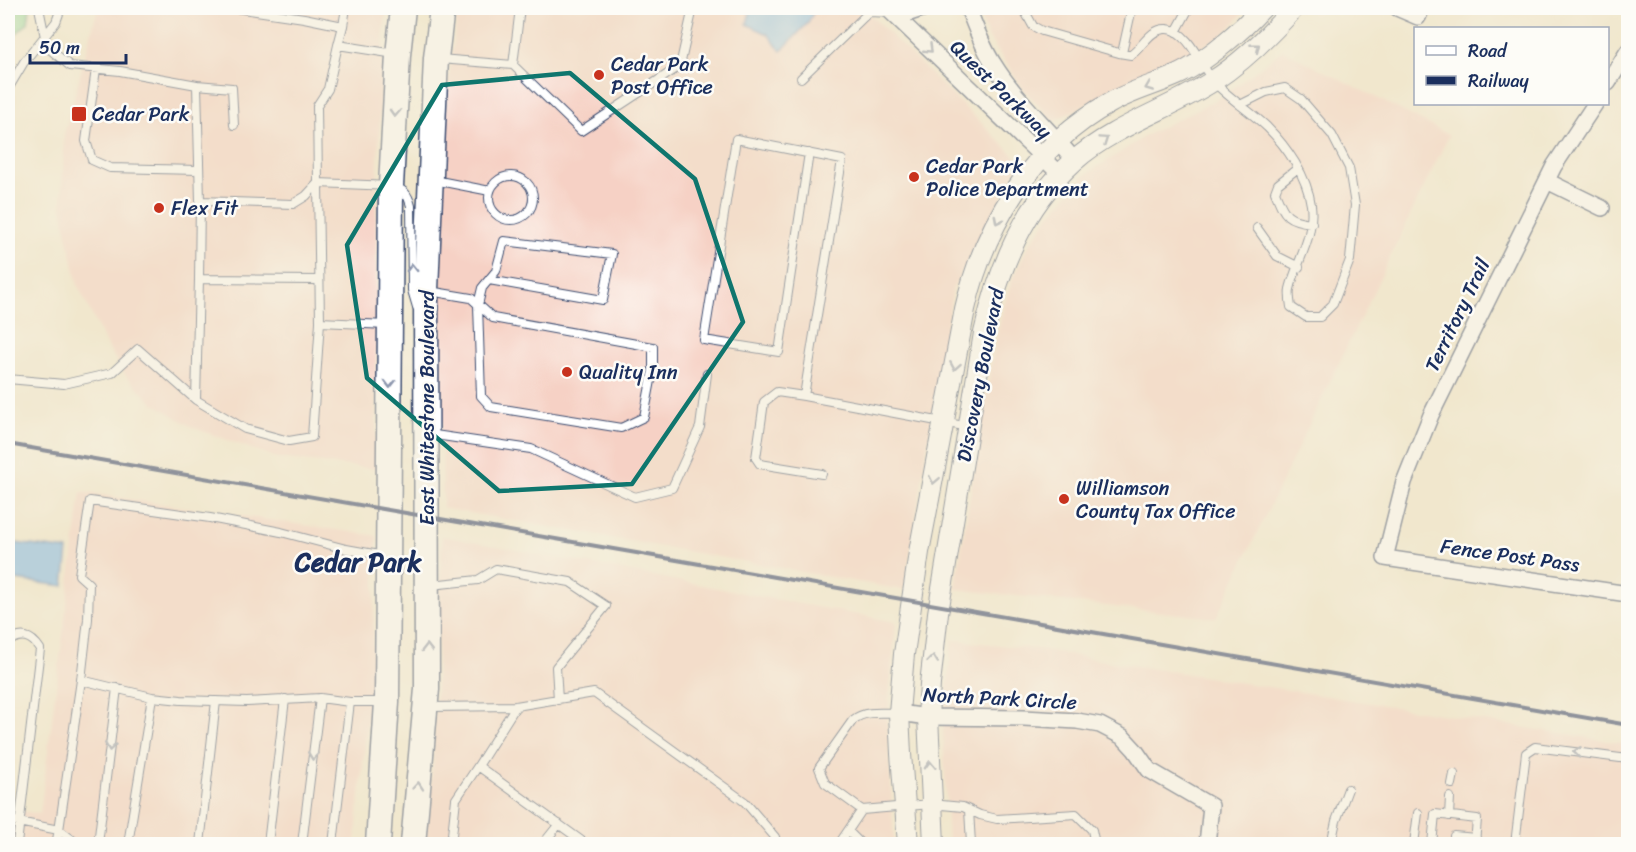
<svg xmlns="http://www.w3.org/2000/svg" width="1636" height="852" font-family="Sriracha,sans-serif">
  <rect width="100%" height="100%" fill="#fdfcf7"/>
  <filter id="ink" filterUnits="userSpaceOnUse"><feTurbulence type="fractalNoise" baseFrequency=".0167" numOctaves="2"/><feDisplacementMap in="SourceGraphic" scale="12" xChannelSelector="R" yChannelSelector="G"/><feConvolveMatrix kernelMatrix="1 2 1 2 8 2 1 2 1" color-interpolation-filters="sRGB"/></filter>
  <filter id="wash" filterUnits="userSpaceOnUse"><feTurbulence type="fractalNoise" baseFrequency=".008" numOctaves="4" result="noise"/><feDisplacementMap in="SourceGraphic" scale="24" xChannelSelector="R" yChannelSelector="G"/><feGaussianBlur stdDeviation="1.35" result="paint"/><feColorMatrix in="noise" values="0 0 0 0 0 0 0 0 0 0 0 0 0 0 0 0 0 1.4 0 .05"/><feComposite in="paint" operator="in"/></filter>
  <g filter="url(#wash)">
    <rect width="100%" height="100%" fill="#f1e7cd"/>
    <path fill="#f6d1c5" d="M98,8H387L384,29L376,202V469L277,458L192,427L153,403L127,377L107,346L78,286L66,230L62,205L64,134Z
      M458,8H863L1021,162L953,288L904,590L443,508L440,278L443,128Z
      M978,8H1249L1222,35L1177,62L1053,121L1024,90L987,35Z
      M1283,50L1449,135L1216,618L955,589L994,348L1003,309L1013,277L1030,243L1049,216L1084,176L1145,136L1223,96Z
      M81,492L377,536L371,683L355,844H8V809L40,814Z
      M442,536L896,622L887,721L894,844H425L433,764Z
      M952,640L1045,650L1111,662L1628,744V844H948L943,730Z"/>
    <path fill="#89d694" stroke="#528279" stroke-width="1.5" d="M8,8H30L28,23L8,41Z"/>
    <path fill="#76b3e8" stroke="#4871a3" stroke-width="1.5" d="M751,8H816L807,24L781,51L768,34L747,24Z
      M8,542L68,550L64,586L8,579Z"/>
  </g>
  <g filter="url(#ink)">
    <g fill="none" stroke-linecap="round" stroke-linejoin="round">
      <defs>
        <path id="service" d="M39,8L47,47L70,66L120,71L197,85L200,201L199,279L319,280
          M235,8L304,18L343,26L338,45L395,54
          M1023,8L1033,26L1042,31L1119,53L1131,55C1143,47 1150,28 1167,29C1189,30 1202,68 1214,82C1230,99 1250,111 1267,127C1287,147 1307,176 1311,205C1315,236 1297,260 1290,289C1289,294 1290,301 1291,307L1306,317H1320L1333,304L1350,260L1355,205L1349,168L1332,135L1301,99L1285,88L1266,92L1240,105
          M343,26L346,8
          M1176,32L1189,8
          M1122,53L1132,8
          M440,59L513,65L581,131L680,66L693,8
          M513,65L520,8
          M96,69L86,141L92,160L110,168L198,170
          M801,78L869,12L892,13
          M197,85L232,88L234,125
          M8,89L24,62L56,22L61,8
          M809,153L779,352L704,340L736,139L842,160L804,396L969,427
          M1298,168L1278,184L1275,192C1285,216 1286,220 1312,223
          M489 198a22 22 0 1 1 44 0a22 22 0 1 1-44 0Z
          M434,180L490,191
          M200,201L293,204L306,196L318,183L317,106L328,89L338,45
          M1257,228L1277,256L1299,267
          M199,279L196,400L245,429L289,441L312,437L320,322
          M429,291L471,298L493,318L653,347V370L644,417L621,428L491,407L481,396L478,305L482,288L496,271L504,241L612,254L603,300L489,280
          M387,325L320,322L318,183L391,186C404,189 408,194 411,206L412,290L417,307
          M8,379L64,384L112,373L138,349L196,400
          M804,396L777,392L764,402L756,458L760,464L822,474
          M428,434L531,449L635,497L672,488L700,427L707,374
          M431,585L478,580L496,569L570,582L606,606L556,667L558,700
          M8,642C21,633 31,635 40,649L17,844
          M81,680L88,619L89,584L79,575L90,501L210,518L281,532L346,549L385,556
          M516,706L478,766L586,844
          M429,707L516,706L594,693L745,802L775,837L776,844
          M1452,784L1454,774
          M862,810L825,783L819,768L853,720C865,710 883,713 898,713
          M969,810L971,844
          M1449,816L1450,797
          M8,820L59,830L81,680L152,697L181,700L247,702L320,698L350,702H385
          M848,831L861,844
          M1454,836L1476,838
          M56,844L59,830L78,844
          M98,844L117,688
          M128,844L152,697
          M200,844L216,701
          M268,844L285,699
          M302,844L320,698
          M333,844L350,702
          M451,844L456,799L478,766
          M543,844L559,824
          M839,844L862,810L931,804L963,807L980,815L997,819L1076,814L1092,830L1095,844
          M1331,844L1336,821L1348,789
          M1414,844L1418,813
          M1432,844L1435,814L1477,819L1475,844
          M1515,844L1526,753L1535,747L1628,759"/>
        <path id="minor" d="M887,8L1061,175
          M968,8C975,26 982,46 993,63C1015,99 1048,128 1075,161
          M1397,8L1418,17L1422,8
          M893,13L907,14L925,8
          M1608,83L1628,51
          M1595,104L1554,166L1431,415L1404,482L1385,558L1628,594
          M1547,181L1602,208
          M899,713L928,717L1024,718L1077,721L1100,725L1123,737L1135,750L1149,770L1211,806L1207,844"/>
        <path id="tertiary" d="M908,844L901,754L899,713L904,654L919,552L965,309C984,225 1033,145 1110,103C1131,91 1155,85 1177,75C1204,63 1242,30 1262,8
          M934,844L928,717L930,684L938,613L984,333C999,268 1023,207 1074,161C1115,125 1168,110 1213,81C1244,61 1270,35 1294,8"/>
        <path id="primary" d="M378,844L387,702L391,186L398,55L403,8
          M413,844L427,689L426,290L436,58L442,8"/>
      </defs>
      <use href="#service" stroke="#3b4b6f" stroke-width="10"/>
      <use href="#minor" stroke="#3b4b6f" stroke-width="18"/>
      <use href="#tertiary" stroke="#3b4b6f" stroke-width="22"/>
      <use href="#primary" stroke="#3b4b6f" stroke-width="27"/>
      <use href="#service" stroke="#fff" stroke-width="8"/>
      <use href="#minor" stroke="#fff" stroke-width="15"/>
      <use href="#tertiary" stroke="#fff" stroke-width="20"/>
      <use href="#primary" stroke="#fff" stroke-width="24"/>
      <path stroke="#1b2f5e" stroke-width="4" d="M8,444L1628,725"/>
    </g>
    <defs><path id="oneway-chevron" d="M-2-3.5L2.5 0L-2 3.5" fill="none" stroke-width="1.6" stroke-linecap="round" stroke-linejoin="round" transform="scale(1.5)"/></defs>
    <g stroke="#8d97ae">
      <use href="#oneway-chevron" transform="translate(1256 47) rotate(-39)"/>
      <use href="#oneway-chevron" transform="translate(929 49) rotate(44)"/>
      <use href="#oneway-chevron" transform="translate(1149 87) rotate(158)"/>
      <use href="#oneway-chevron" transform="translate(395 113) rotate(93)"/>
      <use href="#oneway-chevron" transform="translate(1104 140) rotate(-34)"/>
      <use href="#oneway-chevron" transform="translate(998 220) rotate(117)"/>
      <use href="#oneway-chevron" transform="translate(412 268) rotate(-91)"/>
      <use href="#oneway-chevron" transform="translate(955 366) rotate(100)"/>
      <use href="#oneway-chevron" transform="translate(390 384) rotate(91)"/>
      <use href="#oneway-chevron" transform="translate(934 480) rotate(101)"/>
      <use href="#oneway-chevron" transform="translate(427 648) rotate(-90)"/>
      <use href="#oneway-chevron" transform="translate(933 659) rotate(-84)"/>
      <use href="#oneway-chevron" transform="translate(110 747) rotate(97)"/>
      <use href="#oneway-chevron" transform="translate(1577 752) rotate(-173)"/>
      <use href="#oneway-chevron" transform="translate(313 756) rotate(97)"/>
      <use href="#oneway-chevron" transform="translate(930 765) rotate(-92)"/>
      <use href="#oneway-chevron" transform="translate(418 786) rotate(-85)"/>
    </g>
  </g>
  <path d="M0 0H1636V852H0ZM570,73L695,179L743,322L632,484L499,491L367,378L347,245L442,85Z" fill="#f1e7cd" fill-opacity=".55" fill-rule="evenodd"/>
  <path fill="none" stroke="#0f766e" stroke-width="4.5" stroke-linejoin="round" d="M570,73L695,179L743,322L632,484L499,491L367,378L347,245L442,85Z"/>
  <g fill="#c8321e" stroke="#fdfcf7" stroke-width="2">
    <circle cx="599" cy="75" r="6"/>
    <rect x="71" y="106" width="16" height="16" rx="3"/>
    <circle cx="914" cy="177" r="6"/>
    <circle cx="159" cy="208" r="6"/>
    <circle cx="567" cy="372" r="6"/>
    <circle cx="1064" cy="499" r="6"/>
  </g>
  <g text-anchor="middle" stroke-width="5" stroke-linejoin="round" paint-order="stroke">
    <g font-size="20" fill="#1b2f5e" stroke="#fdfcf7" text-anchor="start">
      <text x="611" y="71">Cedar Park<tspan x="611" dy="23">Post Office</tspan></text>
      <text x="92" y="121">Cedar Park</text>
      <text x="926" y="173">Cedar Park<tspan x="926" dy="23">Police Department</tspan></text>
      <text x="171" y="215">Flex Fit</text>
      <text x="579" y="379">Quality Inn</text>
      <text x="1076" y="495">Williamson<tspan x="1076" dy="23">County Tax Office</tspan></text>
    </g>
    <g font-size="20" fill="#1b2f5e" stroke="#fdfcf7">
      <text transform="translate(1001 89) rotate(44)" y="7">Quest Parkway</text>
      <text transform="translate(1457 315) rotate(-64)" y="7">Territory Trail</text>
      <text transform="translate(980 375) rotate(-79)" y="7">Discovery Boulevard</text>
      <text transform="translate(427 408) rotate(-90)" y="7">East Whitestone Boulevard</text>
      <text transform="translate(1510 555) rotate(8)" y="7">Fence Post Pass</text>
      <text transform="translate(1000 698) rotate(3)" y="7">North Park Circle</text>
    </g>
    <g font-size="26" font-weight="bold" fill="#1b2f5e" stroke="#fdfcf7">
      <text x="358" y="571">Cedar Park</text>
    </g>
  </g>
  <rect width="1636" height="852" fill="none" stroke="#fdfcf7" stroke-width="30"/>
  <rect x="1414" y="27" width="195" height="78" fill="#fdfcf7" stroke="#a3aaba" stroke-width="1.5"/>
  <rect x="1426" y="46" width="30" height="9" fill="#ffffff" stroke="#a3aaba" stroke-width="1.5"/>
  <text x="1468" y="57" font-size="18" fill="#1b2f5e">Road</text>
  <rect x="1426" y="76" width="30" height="9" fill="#1b2f5e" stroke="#a3aaba" stroke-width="1.5"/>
  <text x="1468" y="87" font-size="18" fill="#1b2f5e">Railway</text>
  <path d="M30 54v9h96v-9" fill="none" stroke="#1b2f5e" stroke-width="3"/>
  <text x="39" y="54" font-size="18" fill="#1b2f5e" stroke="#fdfcf7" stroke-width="4.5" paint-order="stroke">50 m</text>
</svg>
